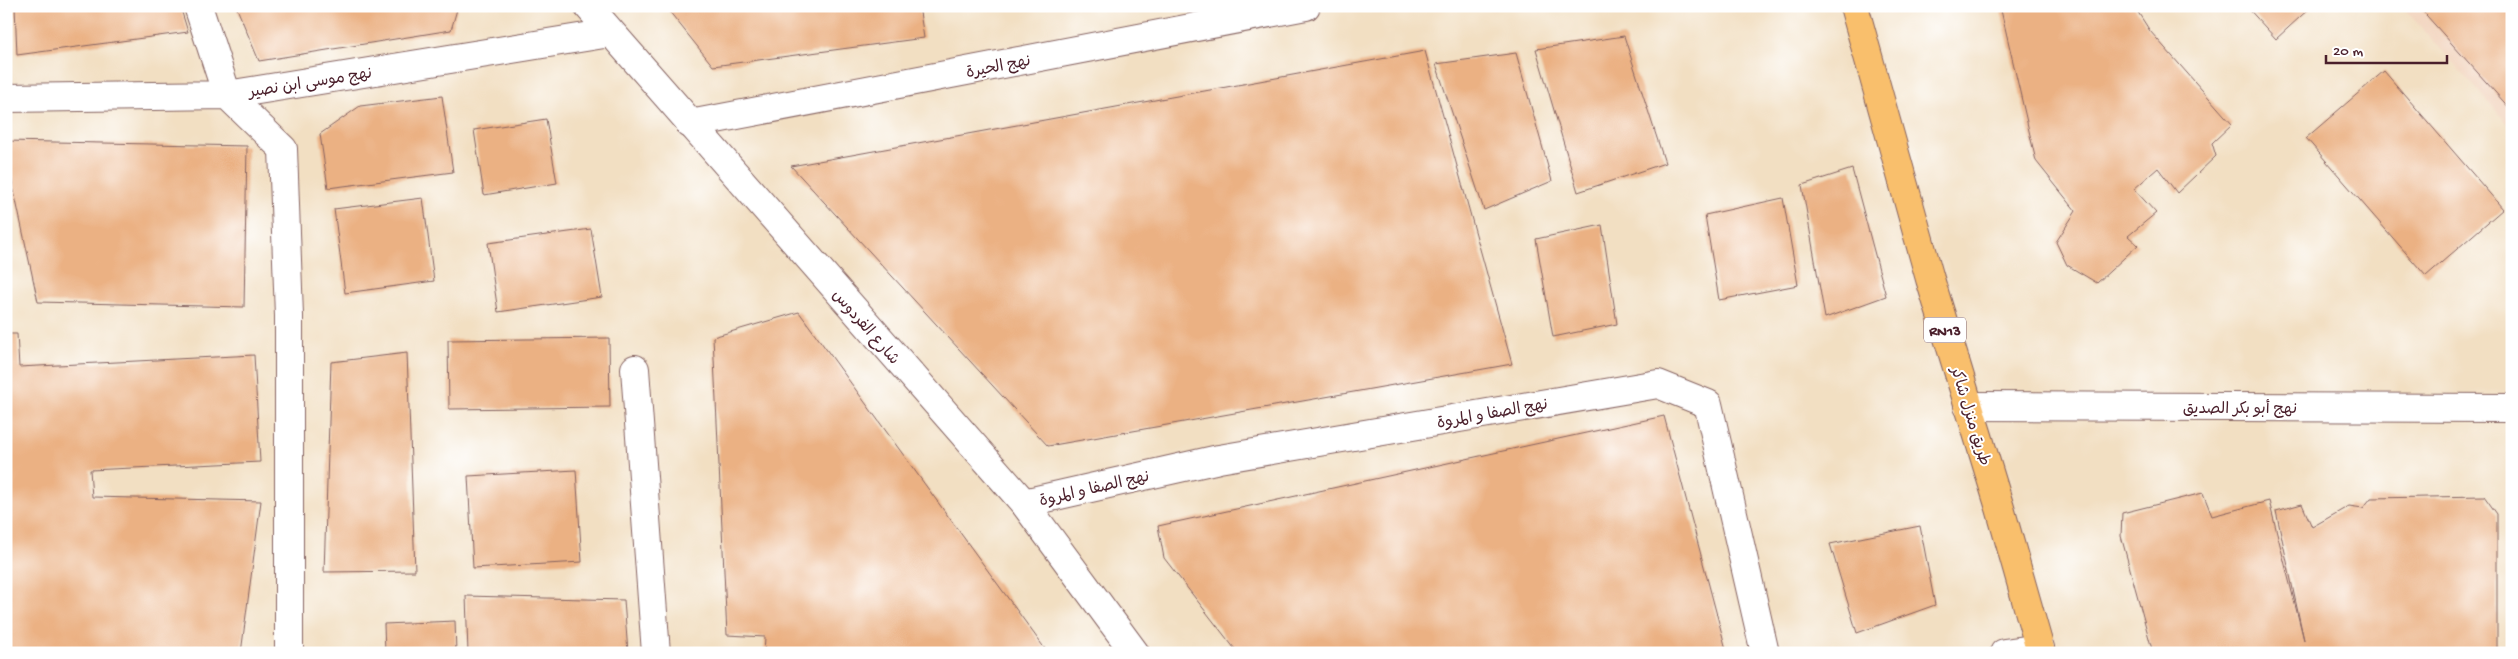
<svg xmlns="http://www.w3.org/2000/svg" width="2518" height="659" font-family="'Gochi Hand','Playpen Sans Arabic',sans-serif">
  <rect width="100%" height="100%" fill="#fff"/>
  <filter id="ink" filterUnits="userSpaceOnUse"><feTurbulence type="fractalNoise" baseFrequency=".02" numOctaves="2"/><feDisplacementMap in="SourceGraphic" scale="10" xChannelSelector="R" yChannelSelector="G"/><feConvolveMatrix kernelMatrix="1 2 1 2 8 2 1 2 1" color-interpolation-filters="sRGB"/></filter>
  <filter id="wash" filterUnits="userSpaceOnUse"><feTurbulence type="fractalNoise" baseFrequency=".0096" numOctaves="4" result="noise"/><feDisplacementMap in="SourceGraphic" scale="20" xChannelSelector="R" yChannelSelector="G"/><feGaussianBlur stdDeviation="1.12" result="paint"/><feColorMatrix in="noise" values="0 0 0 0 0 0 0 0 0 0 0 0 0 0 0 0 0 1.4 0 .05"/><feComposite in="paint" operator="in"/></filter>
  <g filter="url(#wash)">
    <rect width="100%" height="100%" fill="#f2dfc2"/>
    <path fill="#f2d4be" d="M2402,6H2512V128Z"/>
    <g id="blocks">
      <path fill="#ebb183" d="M15,6H180L188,32L17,55Z
        M236,6H458L451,30L259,61Z
        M665,6H919L924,38L713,66Z
        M2000,6H2134L2150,31L2232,124L2212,143L2216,156L2177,193L2158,168L2134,189L2156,213L2128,236L2138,245L2097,283L2067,265L2056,242L2076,211L2036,161Z
        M2246,6H2312L2276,39Z
        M2418,6H2504L2512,15V111Z
        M1624,36L1665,163L1578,192L1536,49Z
        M1425,51L1512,364L1048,446L791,166Z
        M1516,53L1552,181L1484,210L1436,64Z
        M2384,71L2503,209L2426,276L2306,138Z
        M442,96L453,172L328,188L320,134L360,106Z
        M546,119L557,183L484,195L474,130Z
        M6,141L247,146L244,307L38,302L6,154Z
        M1852,169L1886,296L1825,318L1802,185Z
        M423,198L434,281L345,293L334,209Z
        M1783,198L1798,285L1719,300L1705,215Z
        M1602,225L1617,324L1553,337L1536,239Z
        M591,229L602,297L498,312L488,243Z
        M799,312L1048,653H764L765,637L727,635L713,337Z
        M6,334H17L19,367L254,355L260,462L90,470L92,497L261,501L241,653H6Z
        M609,338L610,407L449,409L448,340Z
        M407,353L415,571L324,572L331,362Z
        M1664,416L1727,653H1238L1164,558L1158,526Z
        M576,470L582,562L473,568L468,476Z
        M2203,493L2212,516L2269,501L2304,640L2276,511L2302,504L2312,527L2349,506L2363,508L2371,498L2484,496L2497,514V653H2153L2121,536L2122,513Z
        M1920,526L1935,605L1857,633L1830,544Z
        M466,596L624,600L628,653H468Z
        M455,621L456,653H385L384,624Z"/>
    </g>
  </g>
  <g filter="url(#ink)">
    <use href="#blocks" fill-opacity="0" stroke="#856260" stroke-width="1"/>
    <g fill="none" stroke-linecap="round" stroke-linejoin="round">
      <defs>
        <path id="minor" d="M198,6L227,95L283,149L289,316V653
          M6,98L227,95L610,33
          M690,124L1306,6
          M635,369L656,653
          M1024,503L1219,459L1658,384L1708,404L1765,653
          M2004,653L2040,648"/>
        <path id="tertiary" d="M588,6L1024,503L1135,653
          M1968,406L2512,408"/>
        <path id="primary" d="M1854,6L1930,279L2000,508L2041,653"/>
      </defs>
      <use href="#minor" stroke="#856260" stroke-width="30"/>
      <use href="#tertiary" stroke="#856260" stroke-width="30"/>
      <use href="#primary" stroke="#856260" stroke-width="30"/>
      <use href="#minor" stroke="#fff" stroke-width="28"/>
      <use href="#tertiary" stroke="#fff" stroke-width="28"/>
      <use href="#primary" stroke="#f9bf6c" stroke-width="28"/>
    </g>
  </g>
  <g text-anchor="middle" stroke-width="4" stroke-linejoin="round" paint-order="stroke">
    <rect fill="#fff" stroke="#80626b" stroke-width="1" x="1924" y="317.5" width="42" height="25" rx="4"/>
    <g font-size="15" font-weight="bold" fill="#4a1f2b">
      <text x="1945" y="335">RN13</text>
    </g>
    <g font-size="16" fill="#4a1f2b" stroke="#fff">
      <text transform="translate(998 65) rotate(-11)" y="6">نهج الحيرة</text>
      <text transform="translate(310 81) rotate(-9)" y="6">نهج موسى ابن نصير</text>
      <text transform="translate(867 326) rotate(49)" y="6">شارع الفردوس</text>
      <text x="2240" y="413">نهج أبو بكر الصديق</text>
      <text transform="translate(1492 412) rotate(-10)" y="6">نهج الصفا و المروة</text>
      <text transform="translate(1972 416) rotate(73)" y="6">طريق منزل شاكر</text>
      <text transform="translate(1094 487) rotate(-13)" y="6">نهج الصفا و المروة</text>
    </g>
  </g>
  <rect width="2518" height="659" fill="none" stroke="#fff" stroke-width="25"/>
  <path d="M2326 55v8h121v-8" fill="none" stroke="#4a1f2b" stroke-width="2.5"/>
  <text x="2333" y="55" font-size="15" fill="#4a1f2b" stroke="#ffffff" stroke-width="4" paint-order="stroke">20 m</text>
</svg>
